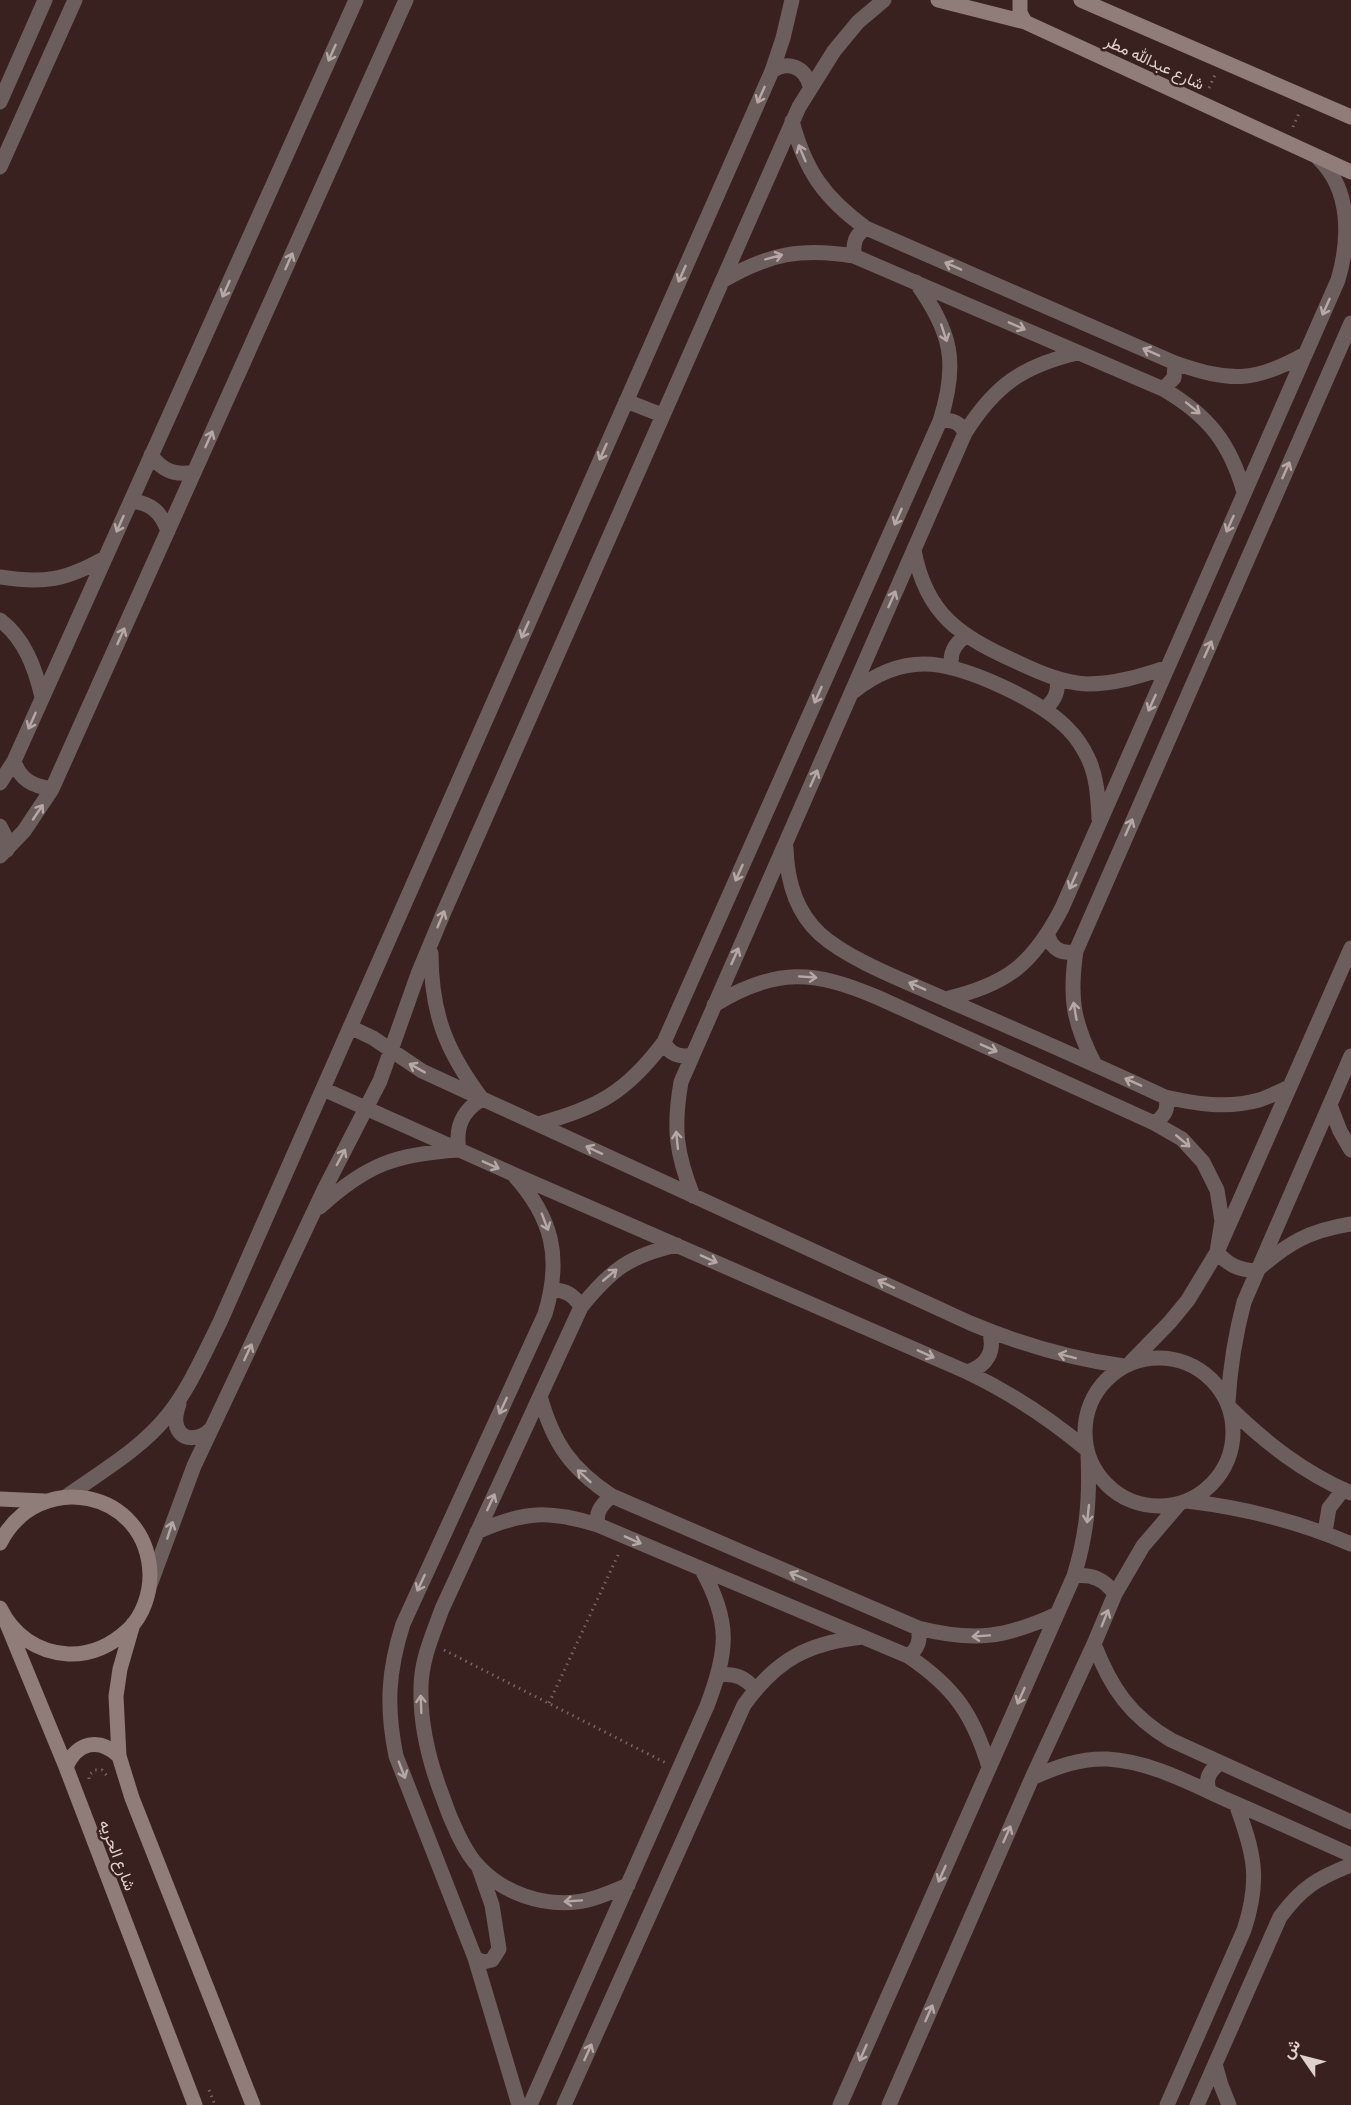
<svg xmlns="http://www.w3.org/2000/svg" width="1351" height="2105" font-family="'PT Sans Narrow',Vazirmatn,sans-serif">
  <rect width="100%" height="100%" fill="#39211f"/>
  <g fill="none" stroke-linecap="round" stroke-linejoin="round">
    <path stroke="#786361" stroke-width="3" stroke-dasharray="1.5 4.5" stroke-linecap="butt" d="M1209,88L1215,75
      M1293,127L1300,111
      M444,1650L666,1763
      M549,1703L619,1553
      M89,1779V1775L95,1770H102L107,1776
      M209,2090L215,2105"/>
    <path stroke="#6b5e5c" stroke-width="15" d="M772,71C788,60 805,67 810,86
      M0,102L45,0
      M792,121C805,170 824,198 866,228L1175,363C1230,382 1254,383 1305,354
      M0,167L75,0
      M854,256C853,243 855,235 866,228
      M722,281C768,254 801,247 854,256L1163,389C1208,415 1230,443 1244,492
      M1163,389L1174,378L1175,363
      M626,401L662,415
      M940,421C952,419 960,422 965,433
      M151,455C162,471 176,476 194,472
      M131,501C151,503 161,512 168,531
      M914,550C926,615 960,636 1017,662C1038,672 1063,683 1087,684C1115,684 1141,676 1168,667
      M0,577C44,584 66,580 105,558
      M0,620C25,639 35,668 42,697
      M952,668C949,654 954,644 966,636
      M853,692C874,675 897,664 924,664C964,664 1042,701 1069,730C1075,736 1083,748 1087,756C1097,775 1098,798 1099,819
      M1044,709C1055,701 1059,692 1057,678
      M14,761C20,780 33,786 52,789
      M0,783L14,761L356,0
      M0,826L5,836L7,850
      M786,848C787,880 796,912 820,934C850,961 908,982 945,999C1019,1031 1092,1063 1165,1097C1197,1104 1227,1109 1259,1100C1269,1097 1280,1091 1289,1087
      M0,856L24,831L52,789L406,0
      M1048,936C1052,949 1062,955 1076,951
      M945,999C1007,985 1033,964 1062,908L1338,280C1350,239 1351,190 1319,159
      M714,1005C776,967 814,970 879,998L1154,1123L1182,1139L1203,1162L1217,1190L1222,1221L1217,1252C1228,1265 1239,1270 1256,1271C1288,1243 1308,1231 1351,1224
      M350,1027L373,1038L422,1071L970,1323C1020,1344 1071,1359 1124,1366
      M664,1042C669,1054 679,1058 692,1055
      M1095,1065C1073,1022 1069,998 1076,951L1351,323
      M323,1089L513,1174L967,1372C1011,1393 1049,1418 1086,1449
      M1330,1105L1340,1131L1351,1150
      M1154,1123C1164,1117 1170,1108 1165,1097
      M538,1124C597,1108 626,1093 664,1042L940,421C959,361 951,333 916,282
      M513,1174C553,1218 562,1258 545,1314L403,1624C388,1671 386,1707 396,1756L475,1958L519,2105
      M693,1196C676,1153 673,1128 681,1082L965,433C995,385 1023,366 1077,353
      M320,1207C367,1164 396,1154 459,1150C455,1127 462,1111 482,1099C446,1051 431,1013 431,953
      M552,1290C566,1290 574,1295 581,1307
      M1085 1432a74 74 0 1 1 148 0a74 74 0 1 1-148 0Z
      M1131,1362L1170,1322L1188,1300L1217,1252L1351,948
      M967,1372C987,1366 996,1351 989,1331
      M540,1396C553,1443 571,1469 612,1496L918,1628C974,1642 1005,1638 1057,1614
      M1228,1402C1230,1368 1235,1336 1244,1302L1351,1056
      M179,1404C177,1410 175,1417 176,1423C179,1443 200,1440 211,1429
      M1230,1408C1266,1443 1304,1473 1351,1493
      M67,1496C102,1471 141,1449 168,1415C190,1387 204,1354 220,1322L772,71L783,38L792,0
      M1187,1501C1245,1508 1298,1521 1351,1544
      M598,1525C595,1512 602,1504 612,1496
      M477,1532C524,1511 549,1510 598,1525L908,1656C954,1687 973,1714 989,1767
      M1325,1532L1329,1508L1343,1490
      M1074,1576C1092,1574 1104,1579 1115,1594
      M150,1585L194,1466L324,1190L380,1081L418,974L443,914L799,107L834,51L858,22L884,0
      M1094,1644C1111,1688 1130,1716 1171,1740L1351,1822
      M908,1656C918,1649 921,1640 918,1628
      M719,1675C735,1673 744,1677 755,1689
      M1032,1778C1056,1767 1080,1758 1107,1759C1148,1761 1188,1782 1225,1799C1267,1817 1309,1836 1351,1855
      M1210,1792C1204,1780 1209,1770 1221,1763
      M628,1885C611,1892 594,1900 576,1902C542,1906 504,1893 480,1868C464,1853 449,1816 442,1795C429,1761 420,1725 421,1688C421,1660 433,1634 442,1609L581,1307C612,1269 629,1256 677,1245
      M475,1958L483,1962L492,1960L499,1949L492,1905L479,1868
      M1215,2064L1221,2085L1229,2105
      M530,2105L707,1706C728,1651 731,1622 702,1570
      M564,2105L744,1705C777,1659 808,1643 863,1637
      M840,2105L1074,1576C1087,1534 1090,1499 1088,1455
      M889,2105L1032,1778L1094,1644L1115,1594L1143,1546L1179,1504
      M1167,2105L1244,1930C1261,1879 1254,1853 1236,1804
      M1197,2105L1280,1917C1302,1887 1318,1878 1351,1865"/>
    <path stroke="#907c79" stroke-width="15" d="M938,0L1025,22L1351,172
      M1020,0V13L1025,22
      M1081,0L1351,117
      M0,1499L44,1501
      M0,1543C38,1468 148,1489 150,1575C150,1594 143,1615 129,1629C112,1645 92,1655 68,1654C37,1652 13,1635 0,1608
      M5,1619L66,1767L195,2105
      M133,1624L120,1669L116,1696L119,1756L132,1798L253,2105
      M66,1767C77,1742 99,1737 119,1756"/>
  </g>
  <defs><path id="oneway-shaft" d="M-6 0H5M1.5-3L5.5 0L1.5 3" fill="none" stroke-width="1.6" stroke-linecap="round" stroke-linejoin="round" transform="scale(1.5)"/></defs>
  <g stroke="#b7a8a6">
    <use href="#oneway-shaft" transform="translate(332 53) rotate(114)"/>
    <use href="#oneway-shaft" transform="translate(761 95) rotate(114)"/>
    <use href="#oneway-shaft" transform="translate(802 153) rotate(-113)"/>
    <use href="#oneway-shaft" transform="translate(774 257) rotate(-15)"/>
    <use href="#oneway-shaft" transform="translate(289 261) rotate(-66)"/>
    <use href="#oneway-shaft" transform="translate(953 266) rotate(-156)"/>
    <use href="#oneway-shaft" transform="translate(682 274) rotate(114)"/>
    <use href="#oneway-shaft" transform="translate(226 289) rotate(114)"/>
    <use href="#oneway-shaft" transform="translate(1326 307) rotate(114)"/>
    <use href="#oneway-shaft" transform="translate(1017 326) rotate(24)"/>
    <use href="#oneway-shaft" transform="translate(944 333) rotate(72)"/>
    <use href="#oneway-shaft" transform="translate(1151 352) rotate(-156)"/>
    <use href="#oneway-shaft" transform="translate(1193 408) rotate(39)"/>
    <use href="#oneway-shaft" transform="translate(209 439) rotate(-66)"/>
    <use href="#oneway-shaft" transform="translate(603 452) rotate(114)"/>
    <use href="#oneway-shaft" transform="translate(1286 470) rotate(-66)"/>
    <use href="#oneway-shaft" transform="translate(898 517) rotate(114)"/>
    <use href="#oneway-shaft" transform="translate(120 524) rotate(114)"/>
    <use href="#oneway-shaft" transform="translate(1230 524) rotate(114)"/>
    <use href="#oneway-shaft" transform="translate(892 599) rotate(-66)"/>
    <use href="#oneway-shaft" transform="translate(525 630) rotate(114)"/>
    <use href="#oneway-shaft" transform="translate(121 636) rotate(-66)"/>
    <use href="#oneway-shaft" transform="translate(1208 649) rotate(-66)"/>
    <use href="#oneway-shaft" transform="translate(818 695) rotate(114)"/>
    <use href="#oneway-shaft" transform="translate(1152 703) rotate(114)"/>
    <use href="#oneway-shaft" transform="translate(32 721) rotate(114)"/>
    <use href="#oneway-shaft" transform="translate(814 778) rotate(-66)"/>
    <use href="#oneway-shaft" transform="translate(38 812) rotate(-56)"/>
    <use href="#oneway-shaft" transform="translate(1129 827) rotate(-66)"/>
    <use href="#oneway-shaft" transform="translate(739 873) rotate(114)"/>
    <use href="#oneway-shaft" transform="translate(1073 881) rotate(114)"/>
    <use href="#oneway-shaft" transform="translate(441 919) rotate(-67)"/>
    <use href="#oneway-shaft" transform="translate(735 956) rotate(-66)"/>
    <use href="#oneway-shaft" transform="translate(808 977) rotate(4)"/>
    <use href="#oneway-shaft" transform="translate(917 986) rotate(-156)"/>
    <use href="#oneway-shaft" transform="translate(1075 1011) rotate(-100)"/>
    <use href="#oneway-shaft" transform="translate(989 1048) rotate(24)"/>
    <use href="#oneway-shaft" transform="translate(417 1068) rotate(-151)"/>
    <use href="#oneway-shaft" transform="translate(1133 1082) rotate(-156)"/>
    <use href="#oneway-shaft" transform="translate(677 1140) rotate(-96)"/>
    <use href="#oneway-shaft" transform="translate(1183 1141) rotate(40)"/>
    <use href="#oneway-shaft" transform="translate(594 1150) rotate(-155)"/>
    <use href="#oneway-shaft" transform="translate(341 1157) rotate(-62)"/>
    <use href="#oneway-shaft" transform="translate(491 1165) rotate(24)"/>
    <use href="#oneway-shaft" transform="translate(545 1222) rotate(69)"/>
    <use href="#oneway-shaft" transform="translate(709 1259) rotate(24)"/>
    <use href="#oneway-shaft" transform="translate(610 1275) rotate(-40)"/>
    <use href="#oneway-shaft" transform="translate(886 1284) rotate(-155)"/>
    <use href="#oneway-shaft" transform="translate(248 1352) rotate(-65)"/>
    <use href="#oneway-shaft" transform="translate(926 1354) rotate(24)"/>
    <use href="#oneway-shaft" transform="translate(1067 1356) rotate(-166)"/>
    <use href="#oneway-shaft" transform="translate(503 1406) rotate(115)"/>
    <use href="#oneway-shaft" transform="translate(584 1476) rotate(-137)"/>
    <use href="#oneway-shaft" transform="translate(491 1502) rotate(-65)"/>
    <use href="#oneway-shaft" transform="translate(1088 1514) rotate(96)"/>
    <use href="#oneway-shaft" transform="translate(170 1530) rotate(-72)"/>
    <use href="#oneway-shaft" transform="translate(633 1540) rotate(24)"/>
    <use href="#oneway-shaft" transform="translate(798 1576) rotate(-157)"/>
    <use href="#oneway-shaft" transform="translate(421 1583) rotate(115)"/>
    <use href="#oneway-shaft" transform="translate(1105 1618) rotate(-68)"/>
    <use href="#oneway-shaft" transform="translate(981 1636) rotate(176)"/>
    <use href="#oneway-shaft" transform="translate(1021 1696) rotate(114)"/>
    <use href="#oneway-shaft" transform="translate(421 1704) rotate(-92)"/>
    <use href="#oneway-shaft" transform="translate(402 1770) rotate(69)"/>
    <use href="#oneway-shaft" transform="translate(1007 1834) rotate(-66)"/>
    <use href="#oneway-shaft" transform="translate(942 1874) rotate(114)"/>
    <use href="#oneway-shaft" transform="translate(573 1901) rotate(176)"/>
    <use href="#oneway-shaft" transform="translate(929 2013) rotate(-66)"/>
    <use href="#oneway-shaft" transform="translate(588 2052) rotate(-66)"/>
    <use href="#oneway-shaft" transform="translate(863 2053) rotate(114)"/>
  </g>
  <g text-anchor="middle" stroke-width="5" stroke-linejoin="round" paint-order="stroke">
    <g font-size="16" fill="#e0d0ce" stroke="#39211f">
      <text transform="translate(1155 62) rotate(25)" y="6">شارع عبدالله مطر</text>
      <text transform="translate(118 1855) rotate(69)" y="6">شارع الحريه</text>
    </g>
  </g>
  <g transform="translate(1303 2057) rotate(305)" stroke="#39211f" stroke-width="4.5" paint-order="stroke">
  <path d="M0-4.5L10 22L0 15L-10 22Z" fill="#e0d0ce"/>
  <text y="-9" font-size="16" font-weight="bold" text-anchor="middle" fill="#e0d0ce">ش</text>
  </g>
</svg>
